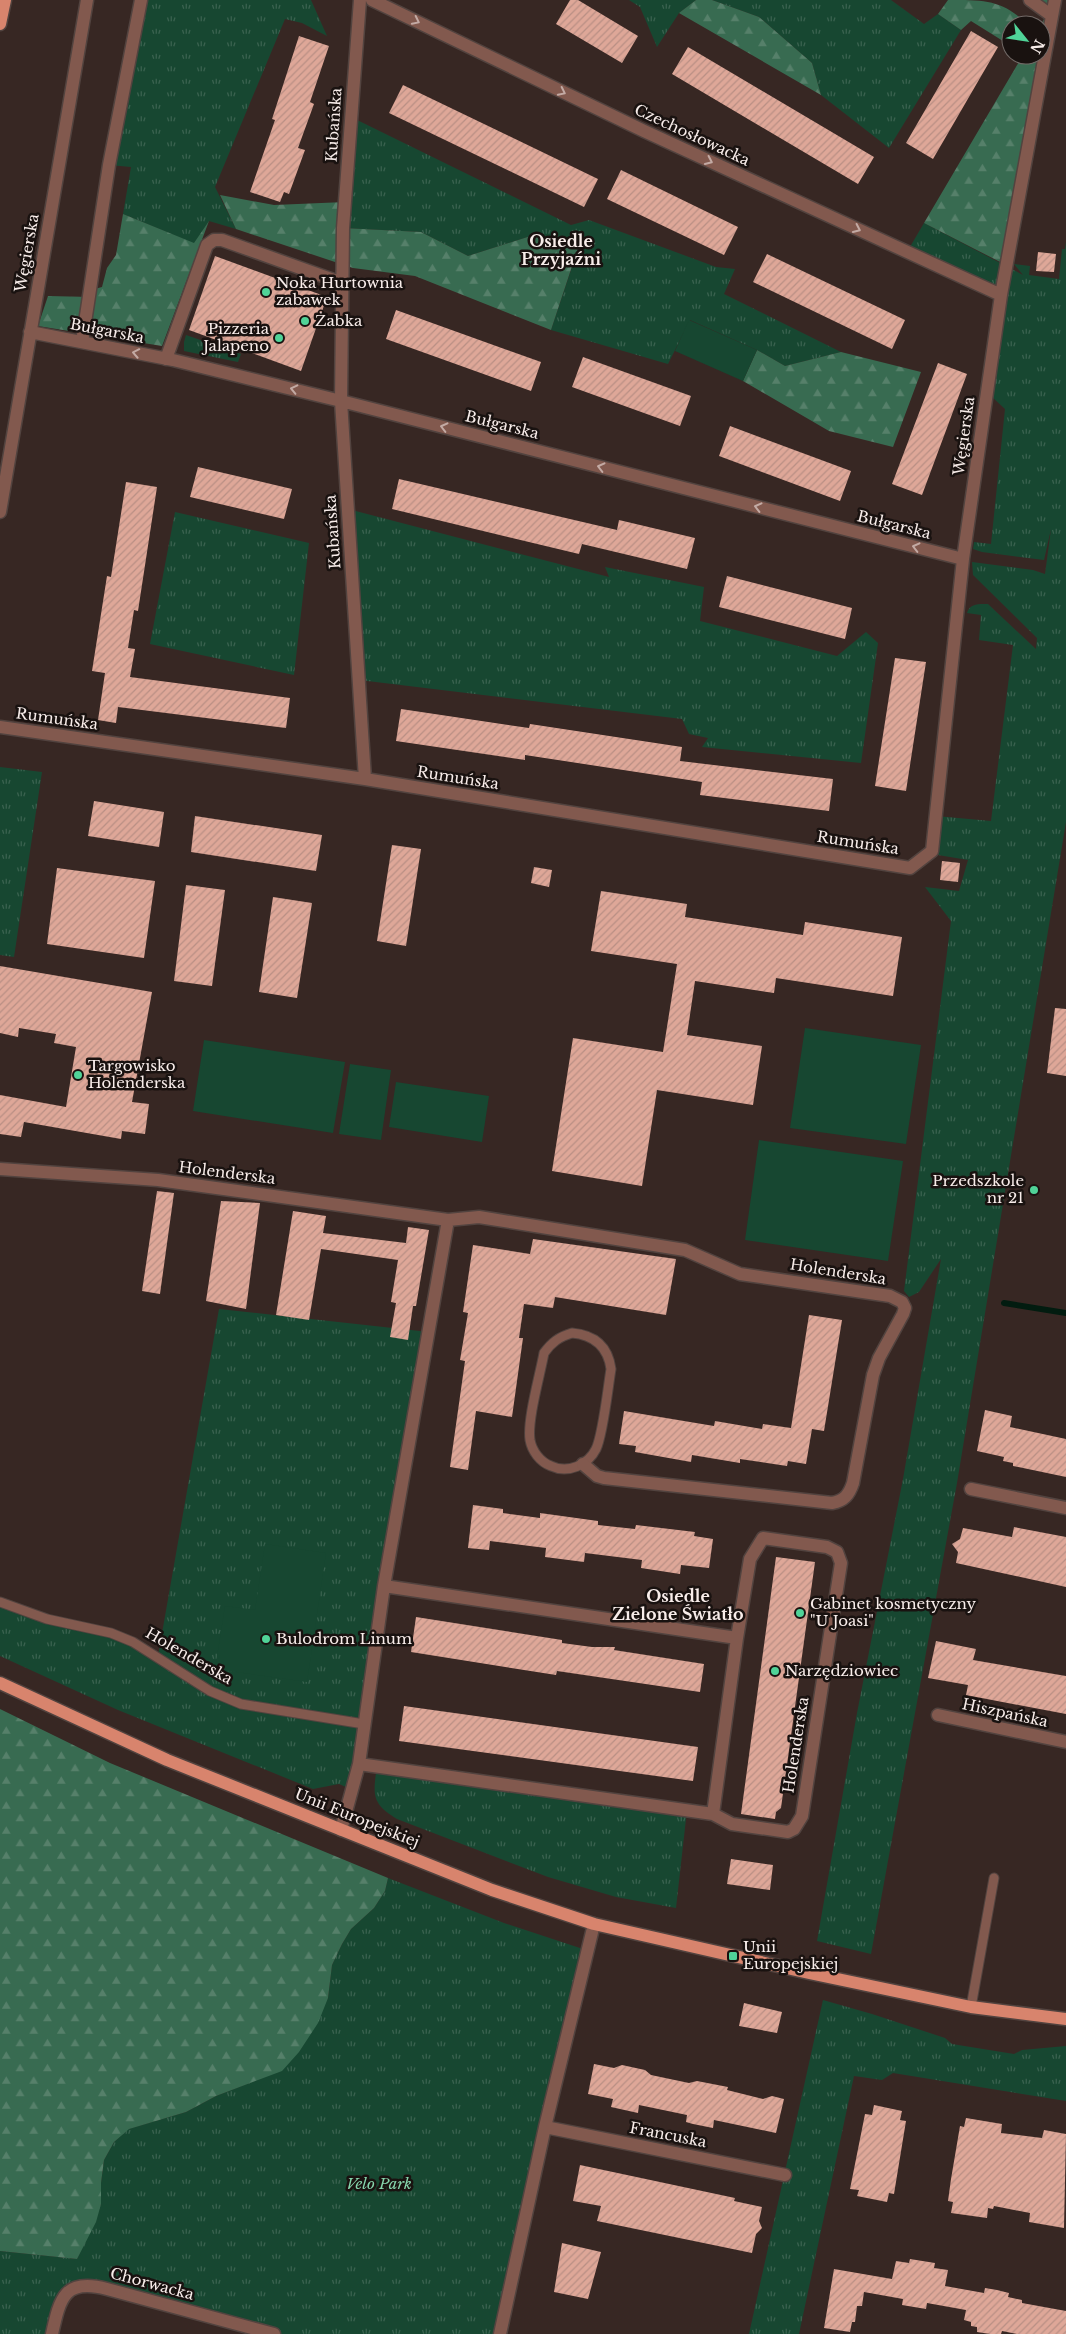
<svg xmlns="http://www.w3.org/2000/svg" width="1066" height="2334" font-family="'Libre Baskerville',serif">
  <defs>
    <pattern id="grass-tufts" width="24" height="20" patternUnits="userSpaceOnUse" patternTransform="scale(1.25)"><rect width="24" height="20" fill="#174731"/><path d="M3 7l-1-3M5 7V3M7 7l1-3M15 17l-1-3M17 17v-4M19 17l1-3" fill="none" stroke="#3a624f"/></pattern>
    <pattern id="forest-firs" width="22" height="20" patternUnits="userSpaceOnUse" patternTransform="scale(1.25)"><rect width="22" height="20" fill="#386b51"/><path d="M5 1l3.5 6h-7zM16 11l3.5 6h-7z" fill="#56806a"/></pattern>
    <pattern id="building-hatch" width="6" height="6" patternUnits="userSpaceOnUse" patternTransform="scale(1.25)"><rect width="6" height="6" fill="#dea798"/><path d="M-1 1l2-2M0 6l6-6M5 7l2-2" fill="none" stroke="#b98f84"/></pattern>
  </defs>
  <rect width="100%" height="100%" fill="#372723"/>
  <path fill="url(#grass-tufts)" d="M141,0H311L327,36L302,23L285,19L215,187L236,229L209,221L195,244L123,214L131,167L109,165Z
    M629,0H696L679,13L657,47L640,7Z
    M712,0H891L924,24L938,14L961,30L889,148L821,95L812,63L759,17Z
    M351,117L571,225L589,220L716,267L735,269L724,294L841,352L785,366L757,350L690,320L668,364L551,330L579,246L537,234L468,256L421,232L343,228Z
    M924,223L1023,275L1014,264L1030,266L1029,275L1059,279L1062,249H1065L1066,242V822L957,1483L871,1954L817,1941L857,1713L903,1479L941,1259L919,1292L909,1297L904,1291L951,921L925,887L959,891L968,860L938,855L932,851L936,816L991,821L1013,645L979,640L981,615L967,613C970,603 979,604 988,604L1036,649L1037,638L973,575L972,562L1033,570L1045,574L1051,529L1044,560L982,552L973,549L974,542L991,544L1005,409L991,396L1001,295L907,252Z
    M186,335L241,354L238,362L184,351V342Z
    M348,509L609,577L605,567L704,587L700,621L837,656L866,632L878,643L861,763L702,747L708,738L689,734L682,719L359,680Z
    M175,512L309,543L294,675L150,644Z
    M0,767L42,772L14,957L0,955Z
    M219,1309L429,1332L353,1790L339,1784L313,1789L118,1710L0,1656V1602L111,1633L158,1656Z
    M377,1766L687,1810L676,1908L616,1897L548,1877L397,1819C371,1803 373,1795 377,1766Z
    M388,1878L504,1923L586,1950L500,2334H274L75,2287L52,2334H0V2251L77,2259L101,2204V2183L104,2160L114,2142L128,2129L186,2112L216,2096L282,2070L328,1998L332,1965L342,1944L351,1929L374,1908L385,1891Z
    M823,2000L872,2014L945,2038L952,2044L1014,2054L1022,2050L1066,2046V2101L893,2073L882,2080L854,2076L799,2334H749Z"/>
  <path fill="url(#forest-firs)" d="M696,0H712L759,17L812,63L821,95L679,13Z
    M948,0C986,0 1003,0 1028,25H1011V46L971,21L961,30L938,14Z
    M1030,0H1055L1006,265L924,223L1023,55H1041V25L1047,13Z
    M220,195L274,205L345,202L343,228L421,232L468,256L537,234L579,245L551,330L415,276L353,268L236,229Z
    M123,214L194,243L209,221L162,346L38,326L48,296L90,297L91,290L102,287L107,268L116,255Z
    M757,350L785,366L841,352L921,372L893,447L829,431L743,381Z
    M0,1709L110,1763L388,1878L385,1891L374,1908L351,1929L342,1944L332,1965L328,1998L318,2023L299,2052L282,2071L216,2096L186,2112L129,2129L114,2142L104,2160L101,2183V2204L96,2222L77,2259L0,2251Z"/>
  <path fill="#174731" d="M689,320L757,350L743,381L675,351Z
    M805,1028L921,1045L906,1144L790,1128Z
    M204,1040L345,1062L333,1133L193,1111Z
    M350,1064L391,1070L381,1140L339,1134Z
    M396,1082L489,1096L482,1142L389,1127Z
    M759,1140L903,1161L888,1261L745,1240Z
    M265,1544L326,1553L307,1682L215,1669L225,1606L255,1610Z"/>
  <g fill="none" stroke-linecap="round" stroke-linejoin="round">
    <path stroke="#021c10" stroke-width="6" d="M1004,1303L1066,1313"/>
  </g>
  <path fill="url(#building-hatch)" d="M570,0H578L638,36L622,63L556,24Z
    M971,31L998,47L933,159L906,143Z
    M299,36L329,46L310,102L314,104L298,148L305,150L289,194L284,192L280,202L250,192L275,120L272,119Z
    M688,47L874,157L858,184L672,74Z
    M403,85L598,179L584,207L389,113Z
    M621,170L738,227L724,255L607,199Z
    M1038,252L1056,254L1054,272L1036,271Z
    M767,254L905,320L892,349L753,282Z
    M215,256L327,297L301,371L189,330Z
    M396,310L541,362L531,391L386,339Z
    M583,357L691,396L680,426L572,387Z
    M938,363L967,374L922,495L892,484Z
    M730,426L851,471L840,501L719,456Z
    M198,467L292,489L284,519L190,497Z
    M399,479L617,530L619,520L695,538L687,569L582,544L579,554L392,509Z
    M126,482L157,487L138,611L134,610L128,648L135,649L130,677L290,698L286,728L118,707L116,723L98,720L105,673L92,671L107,576L111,577Z
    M727,576L852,608L845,639L719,607Z
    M895,658L926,662L906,791L875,786Z
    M401,709L529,728L530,724L682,747L680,761L833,779L829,811L700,795L702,782L525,755V760L396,741Z
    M94,801L164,812L159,847L88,836Z
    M195,816L322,835L316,871L191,852Z
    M392,845L421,849L406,946L377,941Z
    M942,861L960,863L958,882L940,880Z
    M534,867L552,870L549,887L531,883Z
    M57,868L155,881L144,958L47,944Z
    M186,885L225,890L212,986L174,981Z
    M601,891L687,904L685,917L803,935L805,922L902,937L893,996L776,978L774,993L695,981L687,1035L762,1046L753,1105L657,1090L642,1186L552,1171L573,1038L663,1052L677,964L591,951Z
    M273,897L312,903L297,998L259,992Z
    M0,966L152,992L132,1102L149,1104L145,1134L122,1131L121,1139L24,1122L21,1137L0,1134V1095L66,1107L76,1047L54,1043L56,1034L19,1028L18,1037L0,1033Z
    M1055,1008L1066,1009V1076L1047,1073Z
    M157,1191L174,1193L160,1294L142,1291Z
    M221,1201L260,1203L246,1309L206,1301Z
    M293,1211L326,1216L323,1233L406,1243L408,1227L429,1230L416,1306H413L408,1340L390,1337L396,1303L391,1302L398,1260L321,1249L309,1320L276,1315Z
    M533,1239L676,1259L666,1315L555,1297L553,1308L524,1304L519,1338H523L512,1417L476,1411L468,1470L450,1467L465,1361L460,1360L468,1313L463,1312L473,1245L530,1254Z
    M809,1315L842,1320L824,1431L812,1429L806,1464L788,1461L787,1466L740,1459V1463L692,1455L691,1462L635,1452L636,1446L619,1444L624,1411L714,1426L715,1421L762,1429L763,1424L791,1428Z
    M985,1410L1012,1416L1010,1427L1066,1439V1477L1013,1466V1463L1003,1461L1004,1457L977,1451Z
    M473,1505L503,1509V1513L540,1518V1513L598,1521V1525L635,1529L636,1525L695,1532L694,1536L713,1539L709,1568L681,1565L680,1574L641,1568L642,1560L585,1553L584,1562L545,1557L546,1548L490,1541L489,1550L468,1548Z
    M1014,1527L1066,1537V1587L956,1563L958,1552L952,1544L960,1539L963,1528L1012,1537Z
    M776,1557L815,1562L781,1808L776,1812L775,1819L741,1814Z
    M416,1617L562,1640V1643L592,1647H615L614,1650L704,1664L700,1692L557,1671L556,1675L411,1652Z
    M936,1641L976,1649L973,1660L1066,1676V1714L966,1695L968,1685L928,1678Z
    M404,1706L698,1747L693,1781L399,1741Z
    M731,1859L773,1865L770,1890L727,1884Z
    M744,2003L782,2012L777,2033L739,2026Z
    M594,2064L614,2068L622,2065L645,2070L651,2075L689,2083L697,2081L728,2087L727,2090L763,2099L772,2096L784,2099L776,2133L714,2120L713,2128L693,2124L686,2122L687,2115L639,2105L638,2113L611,2107L613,2099L588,2094Z
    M874,2105L902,2111L900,2120L906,2121L894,2194L889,2193L887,2202L857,2196L859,2190L850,2189L865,2114L872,2115Z
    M966,2118L1002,2124L1001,2133L1042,2138L1044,2130L1066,2134L1064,2228L1029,2222L1030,2213L994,2206L993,2209L988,2208L987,2218L951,2213L953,2202L948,2201L951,2179L960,2126L964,2127Z
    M580,2165L735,2198L734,2201L762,2207L759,2221L762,2228L756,2234L752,2253L597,2221L601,2206L573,2201Z
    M562,2243L601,2252L588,2299L554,2292Z
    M910,2259L935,2263L934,2268L948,2270L945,2286L984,2293L985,2288L997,2290L1009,2293L1008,2297L1022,2300V2303L1066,2311V2334H1017L1002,2331L1001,2334H990L977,2332V2327L971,2326V2322L964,2320L966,2310L927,2303L926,2309L902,2305L903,2299L864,2292L862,2306H857L855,2322H852L850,2332L824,2328L834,2269L892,2279L896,2261L909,2263Z"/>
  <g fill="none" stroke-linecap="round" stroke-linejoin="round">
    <defs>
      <path id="lane" d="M572,1333C595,1335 608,1347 611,1369C608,1387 603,1435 596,1449C588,1465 568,1474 551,1466C540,1462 532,1451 530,1440C527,1420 540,1375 544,1353C552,1342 559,1337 572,1333Z
        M0,1602L47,1619L111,1633L133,1642L210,1691L241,1704L364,1724
        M971,2007L994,1878"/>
      <path id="street" d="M360,0L343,228L341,401L365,779
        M372,0L644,131L1001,295
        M1030,0L1052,16
        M30,332L173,360L341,401L963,559
        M82,342L109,165L141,0
        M166,359L207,245L214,240H222L342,283
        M0,512L87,0
        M0,727L365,779L910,868L932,851L963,559L1001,295L1055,0
        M0,1169L158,1180L448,1220
        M971,1489L1066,1508
        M384,1586L737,1638L713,1814L732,1824L788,1832L794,1829L802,1816L841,1563L837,1552L827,1547L763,1538L750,1559L737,1638
        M938,1715L1066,1742
        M359,1764L713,1814
        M341,1830L359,1764L384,1586L448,1220L479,1217L685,1250L740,1274L890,1296L902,1302L905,1308L903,1314L879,1358L873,1375L853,1483C849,1495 844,1501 832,1503L604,1478L597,1476L583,1464
        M545,2127L785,2175
        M52,2334C60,2297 65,2278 107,2289L274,2334
        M500,2334L545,2127L594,1924"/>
      <path id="primary" d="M0,24L5,0
        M0,1683L167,1760L492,1890L594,1924L809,1973L971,2007L1066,2019"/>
    </defs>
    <use href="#lane" stroke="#52433f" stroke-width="11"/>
    <use href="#street" stroke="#52433f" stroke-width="15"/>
    <use href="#primary" stroke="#52433f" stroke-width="15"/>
    <use href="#lane" stroke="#82594e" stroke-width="9"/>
    <use href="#street" stroke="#82594e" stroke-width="12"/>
    <use href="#primary" stroke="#d8846d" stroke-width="12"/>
  </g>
  <defs><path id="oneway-chevron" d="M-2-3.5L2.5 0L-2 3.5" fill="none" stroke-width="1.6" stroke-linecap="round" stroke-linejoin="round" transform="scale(1.25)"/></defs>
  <g stroke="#c3aaa4">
    <use href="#oneway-chevron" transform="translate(416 21) rotate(26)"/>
    <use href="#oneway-chevron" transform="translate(562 92) rotate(26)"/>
    <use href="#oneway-chevron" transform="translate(709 161) rotate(25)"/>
    <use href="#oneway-chevron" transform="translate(857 229) rotate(25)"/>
    <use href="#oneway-chevron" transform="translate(136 353) rotate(-169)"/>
    <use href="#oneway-chevron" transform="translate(294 389) rotate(-167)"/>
    <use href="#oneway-chevron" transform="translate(444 427) rotate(-166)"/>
    <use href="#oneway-chevron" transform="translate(601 467) rotate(-166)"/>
    <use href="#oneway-chevron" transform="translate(758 507) rotate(-166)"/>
    <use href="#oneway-chevron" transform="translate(916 547) rotate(-166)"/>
  </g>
  <g fill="#50d398" stroke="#191210" stroke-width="2">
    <circle cx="266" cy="292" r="5"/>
    <circle cx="305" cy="321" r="5"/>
    <circle cx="279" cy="338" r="5"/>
    <circle cx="78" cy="1075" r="5"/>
    <circle cx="1034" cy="1190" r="5"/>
    <circle cx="800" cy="1613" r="5"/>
    <circle cx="266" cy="1639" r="5"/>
    <circle cx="775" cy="1671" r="5"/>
    <rect x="728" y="1951" width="10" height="10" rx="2.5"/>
  </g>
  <g text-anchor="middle" stroke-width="5" stroke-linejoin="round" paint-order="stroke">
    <g font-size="15" fill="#f8edea" stroke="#191210">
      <text transform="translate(334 125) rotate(-86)" y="5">Kubańska</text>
      <text transform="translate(692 135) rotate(25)" y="5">Czechosłowacka</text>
      <text transform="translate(27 253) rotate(-80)" y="5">Węgierska</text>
      <text transform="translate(107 331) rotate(11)" y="5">Bułgarska</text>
      <text transform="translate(502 425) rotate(14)" y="5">Bułgarska</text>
      <text transform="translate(964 436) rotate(-82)" y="5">Węgierska</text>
      <text transform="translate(894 525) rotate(14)" y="5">Bułgarska</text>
      <text transform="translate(333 532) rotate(-94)" y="5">Kubańska</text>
      <text transform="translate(57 719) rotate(8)" y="5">Rumuńska</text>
      <text transform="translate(458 778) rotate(9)" y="5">Rumuńska</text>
      <text transform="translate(858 843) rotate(9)" y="5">Rumuńska</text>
      <text transform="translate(227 1173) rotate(7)" y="5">Holenderska</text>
      <text transform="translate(838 1272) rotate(9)" y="5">Holenderska</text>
      <text transform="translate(189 1656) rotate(30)" y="5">Holenderska</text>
      <text transform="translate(1005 1713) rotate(12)" y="5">Hiszpańska</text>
      <text transform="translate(796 1745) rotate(-81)" y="5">Holenderska</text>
      <text transform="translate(357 1818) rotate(22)" y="5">Unii Europejskiej</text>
      <text transform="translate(668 2135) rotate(11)" y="5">Francuska</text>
      <text transform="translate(152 2284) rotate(15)" y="5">Chorwacka</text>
    </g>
    <g font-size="15" fill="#f8edea" stroke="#191210" text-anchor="start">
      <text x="276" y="288">Noka Hurtownia<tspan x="276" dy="17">zabawek</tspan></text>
      <text x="315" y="326">Żabka</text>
      <text x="269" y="334" text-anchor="end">Pizzeria<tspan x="269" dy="17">Jalapeno</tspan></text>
      <text x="88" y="1071">Targowisko<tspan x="88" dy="17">Holenderska</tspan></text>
      <text x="1024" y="1186" text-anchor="end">Przedszkole<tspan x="1024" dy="17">nr 21</tspan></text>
      <text x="810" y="1609">Gabinet kosmetyczny<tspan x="810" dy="17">"U Joasi"</tspan></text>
      <text x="276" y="1644">Bulodrom Linum</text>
      <text x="785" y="1676">Narzędziowiec</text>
      <text x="743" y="1952">Unii<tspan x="743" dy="17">Europejskiej</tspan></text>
    </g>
    <g font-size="15" font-style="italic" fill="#86d6ad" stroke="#191210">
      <text x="379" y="2189">Velo Park</text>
    </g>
    <g font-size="16" font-weight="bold" fill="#f8edea" stroke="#191210">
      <text x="561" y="247">Osiedle<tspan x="561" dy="18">Przyjaźni</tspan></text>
      <text x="678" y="1602">Osiedle<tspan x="678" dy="18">Zielone Światło</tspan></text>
    </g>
  </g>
  <g transform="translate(1026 40) rotate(120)"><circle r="24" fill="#191210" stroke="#726a67"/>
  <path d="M0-4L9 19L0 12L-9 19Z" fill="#50d398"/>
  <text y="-8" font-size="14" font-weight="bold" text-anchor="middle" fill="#f8edea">N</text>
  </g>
</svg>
